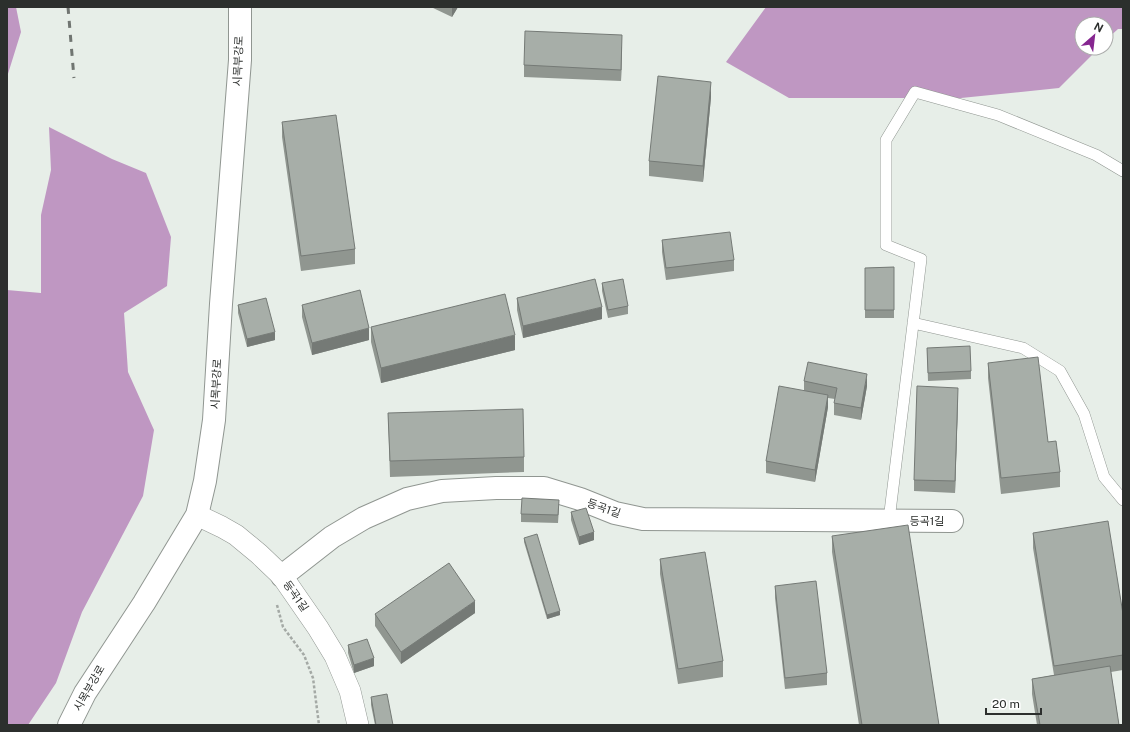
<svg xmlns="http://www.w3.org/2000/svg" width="1130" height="732" font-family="'Public Sans','Noto Sans KR',sans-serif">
  <rect width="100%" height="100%" fill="#e7eee8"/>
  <path fill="#bf97c2" d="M7,7H16L21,32L7,77Z
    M766,7H1123V29H1118L1106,40V24H1082V48H1099L1059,88L961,98H789L726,62Z
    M49,127L112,159L146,173L171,237L167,286L124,313L128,372L154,430L143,496L82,612L56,683L28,725H7V290L41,293V215L51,170Z"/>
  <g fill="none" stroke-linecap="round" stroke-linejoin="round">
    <defs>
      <path id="service" d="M913,323L1023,348L1060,371L1084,414L1104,477L1123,500
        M889,520L921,259L886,245V140L915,92L998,115L1096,155L1123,171"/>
      <path id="minor" d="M197,515L222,527L236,535L259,554L282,576L318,628L335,656L350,691L358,725"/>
      <path id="tertiary" d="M282,576L332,537L364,518L407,499L442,491L496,488H544L580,499L615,513L643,519L952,521"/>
      <path id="secondary" d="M69,725L85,693L144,603L197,515L205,481L214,420L221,304L240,60V7"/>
    </defs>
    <use href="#service" stroke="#909691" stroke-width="12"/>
    <use href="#minor" stroke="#909691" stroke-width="22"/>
    <use href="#tertiary" stroke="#909691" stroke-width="24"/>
    <use href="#secondary" stroke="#909691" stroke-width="24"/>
    <path stroke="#a4a9a5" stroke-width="2.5" stroke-dasharray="3 2" stroke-linecap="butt" d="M277,605L283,627L304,655L313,678L319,725"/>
    <use href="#service" stroke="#fff" stroke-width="11"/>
    <use href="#minor" stroke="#fff" stroke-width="21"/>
    <use href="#tertiary" stroke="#fff" stroke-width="22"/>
    <use href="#secondary" stroke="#fff" stroke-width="22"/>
    <path stroke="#707571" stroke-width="3" stroke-dasharray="7 7" stroke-linecap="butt" d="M68,7L74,78"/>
  </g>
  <path fill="#909690" d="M431,7H458L452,17Z
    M622,47L621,81L524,77V65Z
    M711,97L703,182L649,176V161Z
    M282,122L355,249V264L301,271L282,137Z
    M662,240L734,260V271L666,280L662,252Z
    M894,267V318H865V268Z
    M602,283L628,306V314L608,318L602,291Z
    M517,298L602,319L523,338L517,310Z
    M238,305L275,340L247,347L238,313Z
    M302,305L369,340L312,355L302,317Z
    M371,327L515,350L381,383L371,342Z
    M927,348L971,371V379L928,381Z
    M988,363L1048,442L1060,472V487L1001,494L988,378Z
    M804,381L867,386L861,420L834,415V403L835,399L828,398V407L815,482L766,473V461L804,391Z
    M958,400L955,493L914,491V480Z
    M388,413L524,457V472L390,477Z
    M559,508L558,523L521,522V514Z
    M571,512L594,540L579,545L571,520Z
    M1033,533L1123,614V670L1111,672L1119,725H1037L1032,694V679L1054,675L1033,548Z
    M832,536L939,725H859L832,552Z
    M524,538L560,615L547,619L524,542Z
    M660,559L723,661V677L678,684L660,574Z
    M775,586L827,673V685L785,689L775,598Z
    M475,613L401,664L375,626V614Z
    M348,645L374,666L354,673L348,653Z
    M371,697L393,725H375L371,705Z"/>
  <path fill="#757a76" d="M452,7H458L452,17Z
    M622,35V47L621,81V70Z
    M711,82V97L703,182V166Z
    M602,307V319L523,338V326Z
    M369,328V340L312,355V343Z
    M275,332V340L247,347V339Z
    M515,335V350L381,383V368Z
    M867,374V386L861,420V408Z
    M958,388V400L955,493V481Z
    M828,395V407L815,482V470Z
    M594,532V540L579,545V537Z
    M475,601V613L401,664V652Z
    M560,611V615L547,619V615Z
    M374,658V666L354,673V665Z"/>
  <path fill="#a7aea8" stroke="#757a76" d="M525,31L622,35L621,70L524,65Z
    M658,76L711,82L703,166L649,161Z
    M336,115L355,249L301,256L282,122Z
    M730,232L734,260L666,268L662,240Z
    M894,267V310H865V268Z
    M595,279L602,307L523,326L517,298Z
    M623,279L628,306L608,310L602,283Z
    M360,290L369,328L312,343L302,305Z
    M505,294L515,335L381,368L371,327Z
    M266,298L275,332L247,339L238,305Z
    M970,346L971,371L928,373L927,348Z
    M1038,357L1048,442L1056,441L1060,472L1001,478L988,363Z
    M808,362L867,374L861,408L834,403L837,388L804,381Z
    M779,386L828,395L815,470L766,461Z
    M917,386L958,388L955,481L914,480Z
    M523,409L524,457L390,461L388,413Z
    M522,498L559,500L558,515L521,514Z
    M586,508L594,532L579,537L571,512Z
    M1108,521L1123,614V655L1054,666L1033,533Z
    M908,525L939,725H862L832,536Z
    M537,534L560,611L547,615L524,538Z
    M705,552L723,661L678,669L660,559Z
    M449,563L475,601L401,652L375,614Z
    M816,581L827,673L785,678L775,586Z
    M367,639L374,658L354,665L348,645Z
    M1110,666L1119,725H1040L1032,679Z
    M387,694L393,725H376L371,697Z"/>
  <g text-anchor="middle" stroke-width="3.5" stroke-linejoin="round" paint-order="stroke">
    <g font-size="11" fill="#2c2f2d" stroke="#fff">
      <text transform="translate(238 61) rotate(-88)" y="4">시목부강로</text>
      <text transform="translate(216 384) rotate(-87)" y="4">시목부강로</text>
      <text transform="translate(604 508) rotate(19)" y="4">등곡1길</text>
      <text x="927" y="525">등곡1길</text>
      <text transform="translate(296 596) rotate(55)" y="4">등곡1길</text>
      <text transform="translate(89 688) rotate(-60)" y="4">시목부강로</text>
    </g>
  </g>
  <rect width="1130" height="732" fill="none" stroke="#2c2f2d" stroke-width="16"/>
  <g transform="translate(1094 36) rotate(28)"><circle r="19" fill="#ffffff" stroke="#abacab"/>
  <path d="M0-3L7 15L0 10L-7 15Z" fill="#862690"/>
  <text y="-6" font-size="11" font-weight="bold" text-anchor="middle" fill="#2c2f2d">N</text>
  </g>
  <path d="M986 708v6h55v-6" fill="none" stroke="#2c2f2d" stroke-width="2"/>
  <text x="992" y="708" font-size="12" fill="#2c2f2d" stroke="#ffffff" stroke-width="3" paint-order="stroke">20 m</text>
</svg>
